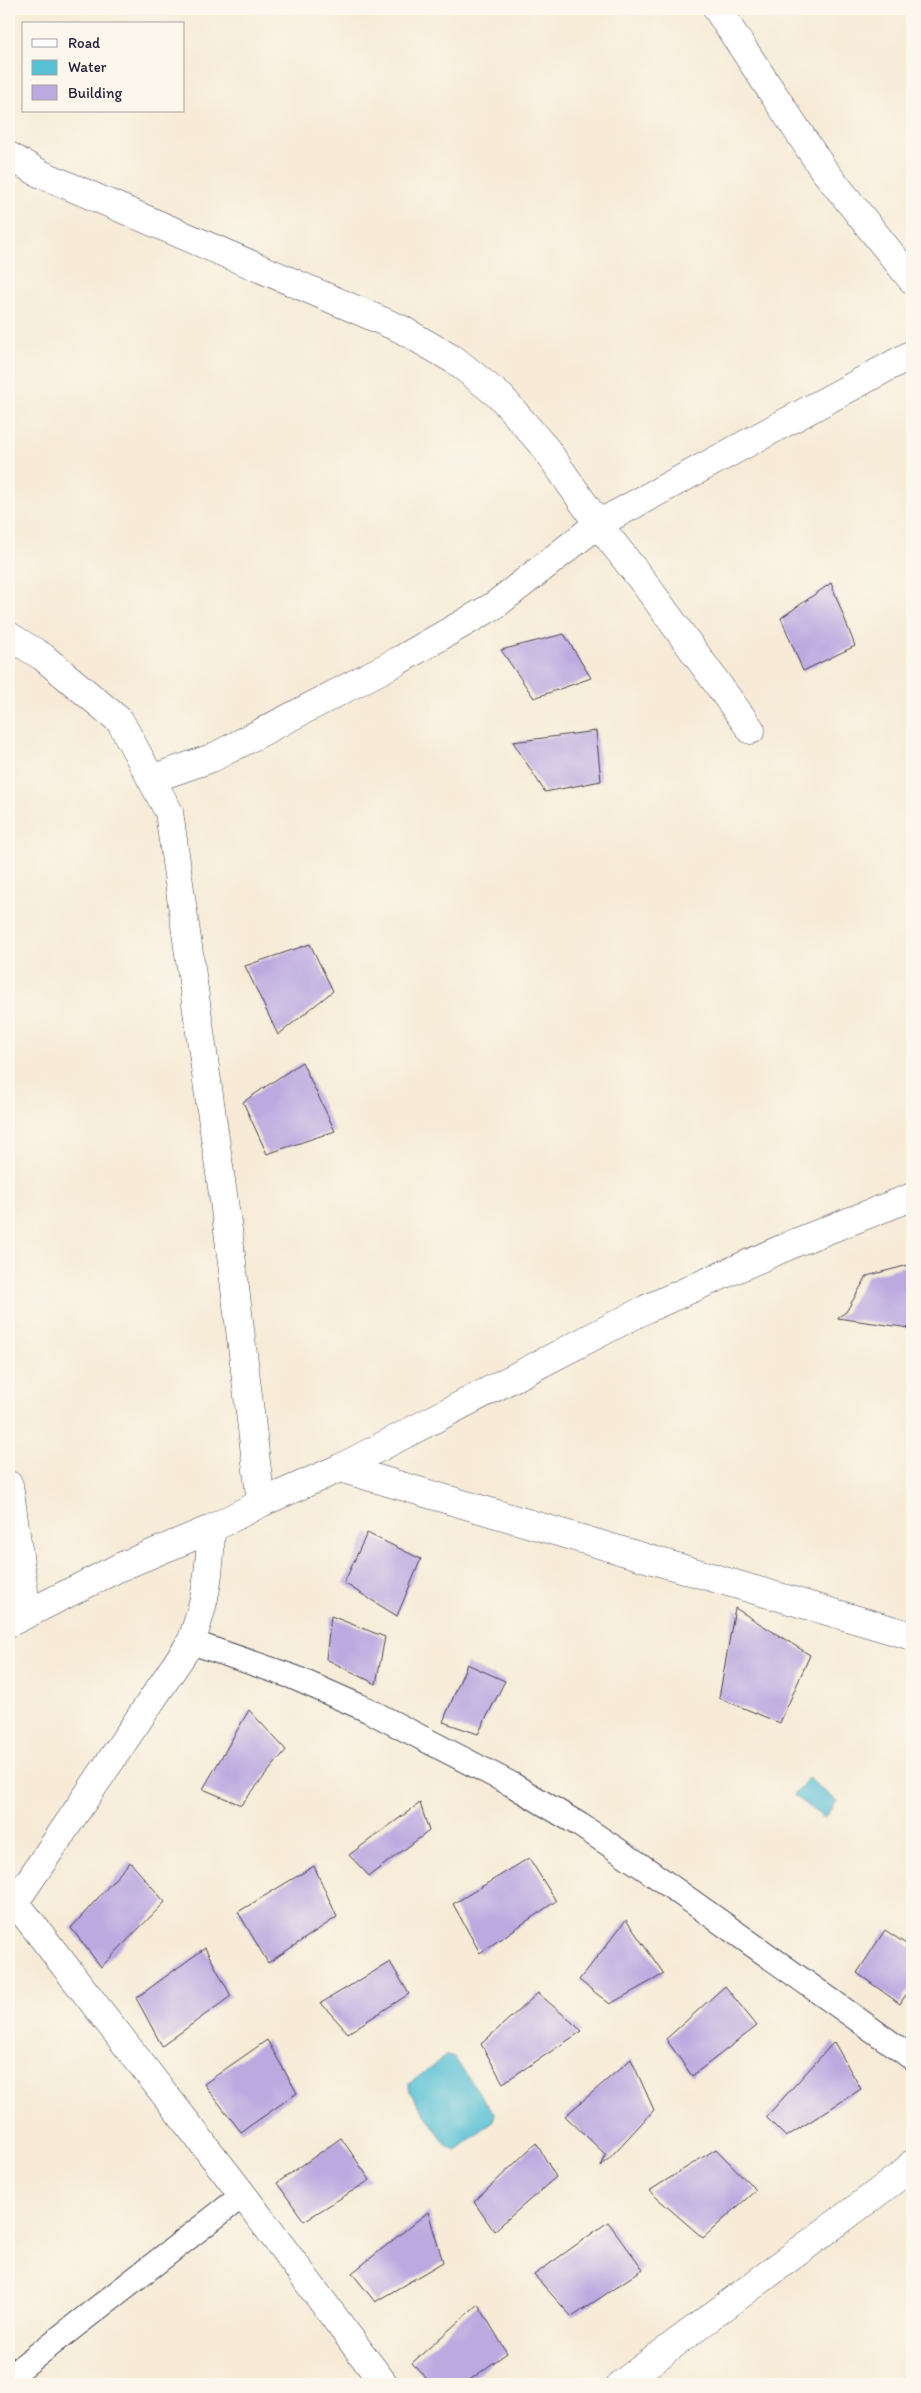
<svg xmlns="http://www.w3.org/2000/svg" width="921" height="2393" font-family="Itim,sans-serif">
  <rect width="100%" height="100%" fill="#fbf7ec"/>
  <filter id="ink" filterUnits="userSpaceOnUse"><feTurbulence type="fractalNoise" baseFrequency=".02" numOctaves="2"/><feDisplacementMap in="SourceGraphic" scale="10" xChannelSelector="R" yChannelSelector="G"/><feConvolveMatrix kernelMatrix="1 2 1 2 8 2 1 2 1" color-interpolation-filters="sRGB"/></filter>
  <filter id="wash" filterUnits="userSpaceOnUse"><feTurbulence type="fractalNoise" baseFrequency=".0096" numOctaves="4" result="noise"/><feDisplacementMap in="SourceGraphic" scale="20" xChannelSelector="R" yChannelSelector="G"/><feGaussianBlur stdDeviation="1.12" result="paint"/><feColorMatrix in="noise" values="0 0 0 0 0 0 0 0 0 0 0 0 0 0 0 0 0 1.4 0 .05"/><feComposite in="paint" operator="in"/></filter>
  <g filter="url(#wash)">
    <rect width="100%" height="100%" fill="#f7ebd7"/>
    <path fill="#57c0d4" stroke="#3c7188" d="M808,1778L837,1801L824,1818L794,1796Z
      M447,2055L454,2057L495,2115L492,2122L456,2150L448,2147L409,2091V2084Z"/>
    <g id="blocks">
      <path fill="#bba9e0" d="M831,583L855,646L803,671L781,618Z
        M564,634L591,678L534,698L501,650Z
        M596,731L601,781L545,792L513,742Z
        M310,944L333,991L278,1035L245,966Z
        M302,1062L335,1131L267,1154L243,1102Z
        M912,1264V1314L910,1328L837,1318L846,1312L867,1276Z
        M367,1533L421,1559L397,1616L344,1583Z
        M735,1608L810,1655L780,1723L719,1698Z
        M331,1616L385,1637L376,1684L326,1659Z
        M467,1664L505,1681L478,1734L443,1722Z
        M249,1710L286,1750L241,1805L203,1789Z
        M420,1803L429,1831L369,1876L349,1855Z
        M529,1858L556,1901L480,1953L453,1904Z
        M130,1862L165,1902L101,1967L71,1928Z
        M314,1866L337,1917L268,1963L238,1912Z
        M626,1920L664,1974L610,2004L579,1980Z
        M885,1930L912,1948V1985L900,2004L857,1973Z
        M205,1948L231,1996L162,2046L136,1998Z
        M390,1962L409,1994L348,2033L321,2003Z
        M725,1986L757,2026L692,2076L666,2039Z
        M538,1993L582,2031L503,2083L481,2044Z
        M267,2040L297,2093L241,2132L204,2084Z
        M834,2042L861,2089L786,2137L766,2117Z
        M631,2059L654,2110L601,2167L606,2155L565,2116Z
        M341,2138L370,2180L304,2221L277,2183Z
        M536,2143L556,2177L494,2231L474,2202Z
        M716,2149L756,2190L703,2238L649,2191Z
        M428,2212L443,2262L375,2302L352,2273Z
        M608,2222L643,2269L572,2317L534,2275Z
        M478,2304L507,2353L464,2384H432L412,2363Z"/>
    </g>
  </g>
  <g filter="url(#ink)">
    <use href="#blocks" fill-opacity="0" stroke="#424052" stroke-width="1"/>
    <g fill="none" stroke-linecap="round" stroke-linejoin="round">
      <defs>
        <path id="lane" d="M191,1642L293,1677L368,1710L511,1784L580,1825L646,1869L912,2058
          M9,2377L243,2195"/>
        <path id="street" d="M717,9L823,169L912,280
          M9,156L41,174L401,329L456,361L502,398L546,449L598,524L645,584L751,730
          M9,636L43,657L120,721L169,812L228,1230L261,1503
          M151,779L212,758L398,661L495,605L598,524L912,354
          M340,1468L912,1636
          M9,1485L27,1612
          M9,1623L120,1567L211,1529L261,1503L340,1468L646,1309L797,1242L912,1197
          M15,1902L243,2195L384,2384
          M9,1907L15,1902L191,1642C206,1601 210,1572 211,1529
          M621,2384L905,2172L912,2164"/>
      </defs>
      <use href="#lane" stroke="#424052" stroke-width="26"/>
      <use href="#street" stroke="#424052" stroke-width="29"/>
      <use href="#lane" stroke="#fff" stroke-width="24"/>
      <use href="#street" stroke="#fff" stroke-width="28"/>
    </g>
  </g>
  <rect width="921" height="2393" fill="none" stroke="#fbf7ec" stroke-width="30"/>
  <rect x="22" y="22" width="162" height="90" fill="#fbf7ec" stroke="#a4a2a5"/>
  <rect x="32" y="39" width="25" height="8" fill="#ffffff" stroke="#a4a2a5"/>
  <text x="68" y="48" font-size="15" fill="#22223b">Road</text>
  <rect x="32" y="60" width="25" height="15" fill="#57c0d4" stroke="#a4a2a5"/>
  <text x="68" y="72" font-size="15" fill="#22223b">Water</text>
  <rect x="32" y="85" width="25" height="15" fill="#bba9e0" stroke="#a4a2a5"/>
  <text x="68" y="98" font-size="15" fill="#22223b">Building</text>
</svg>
